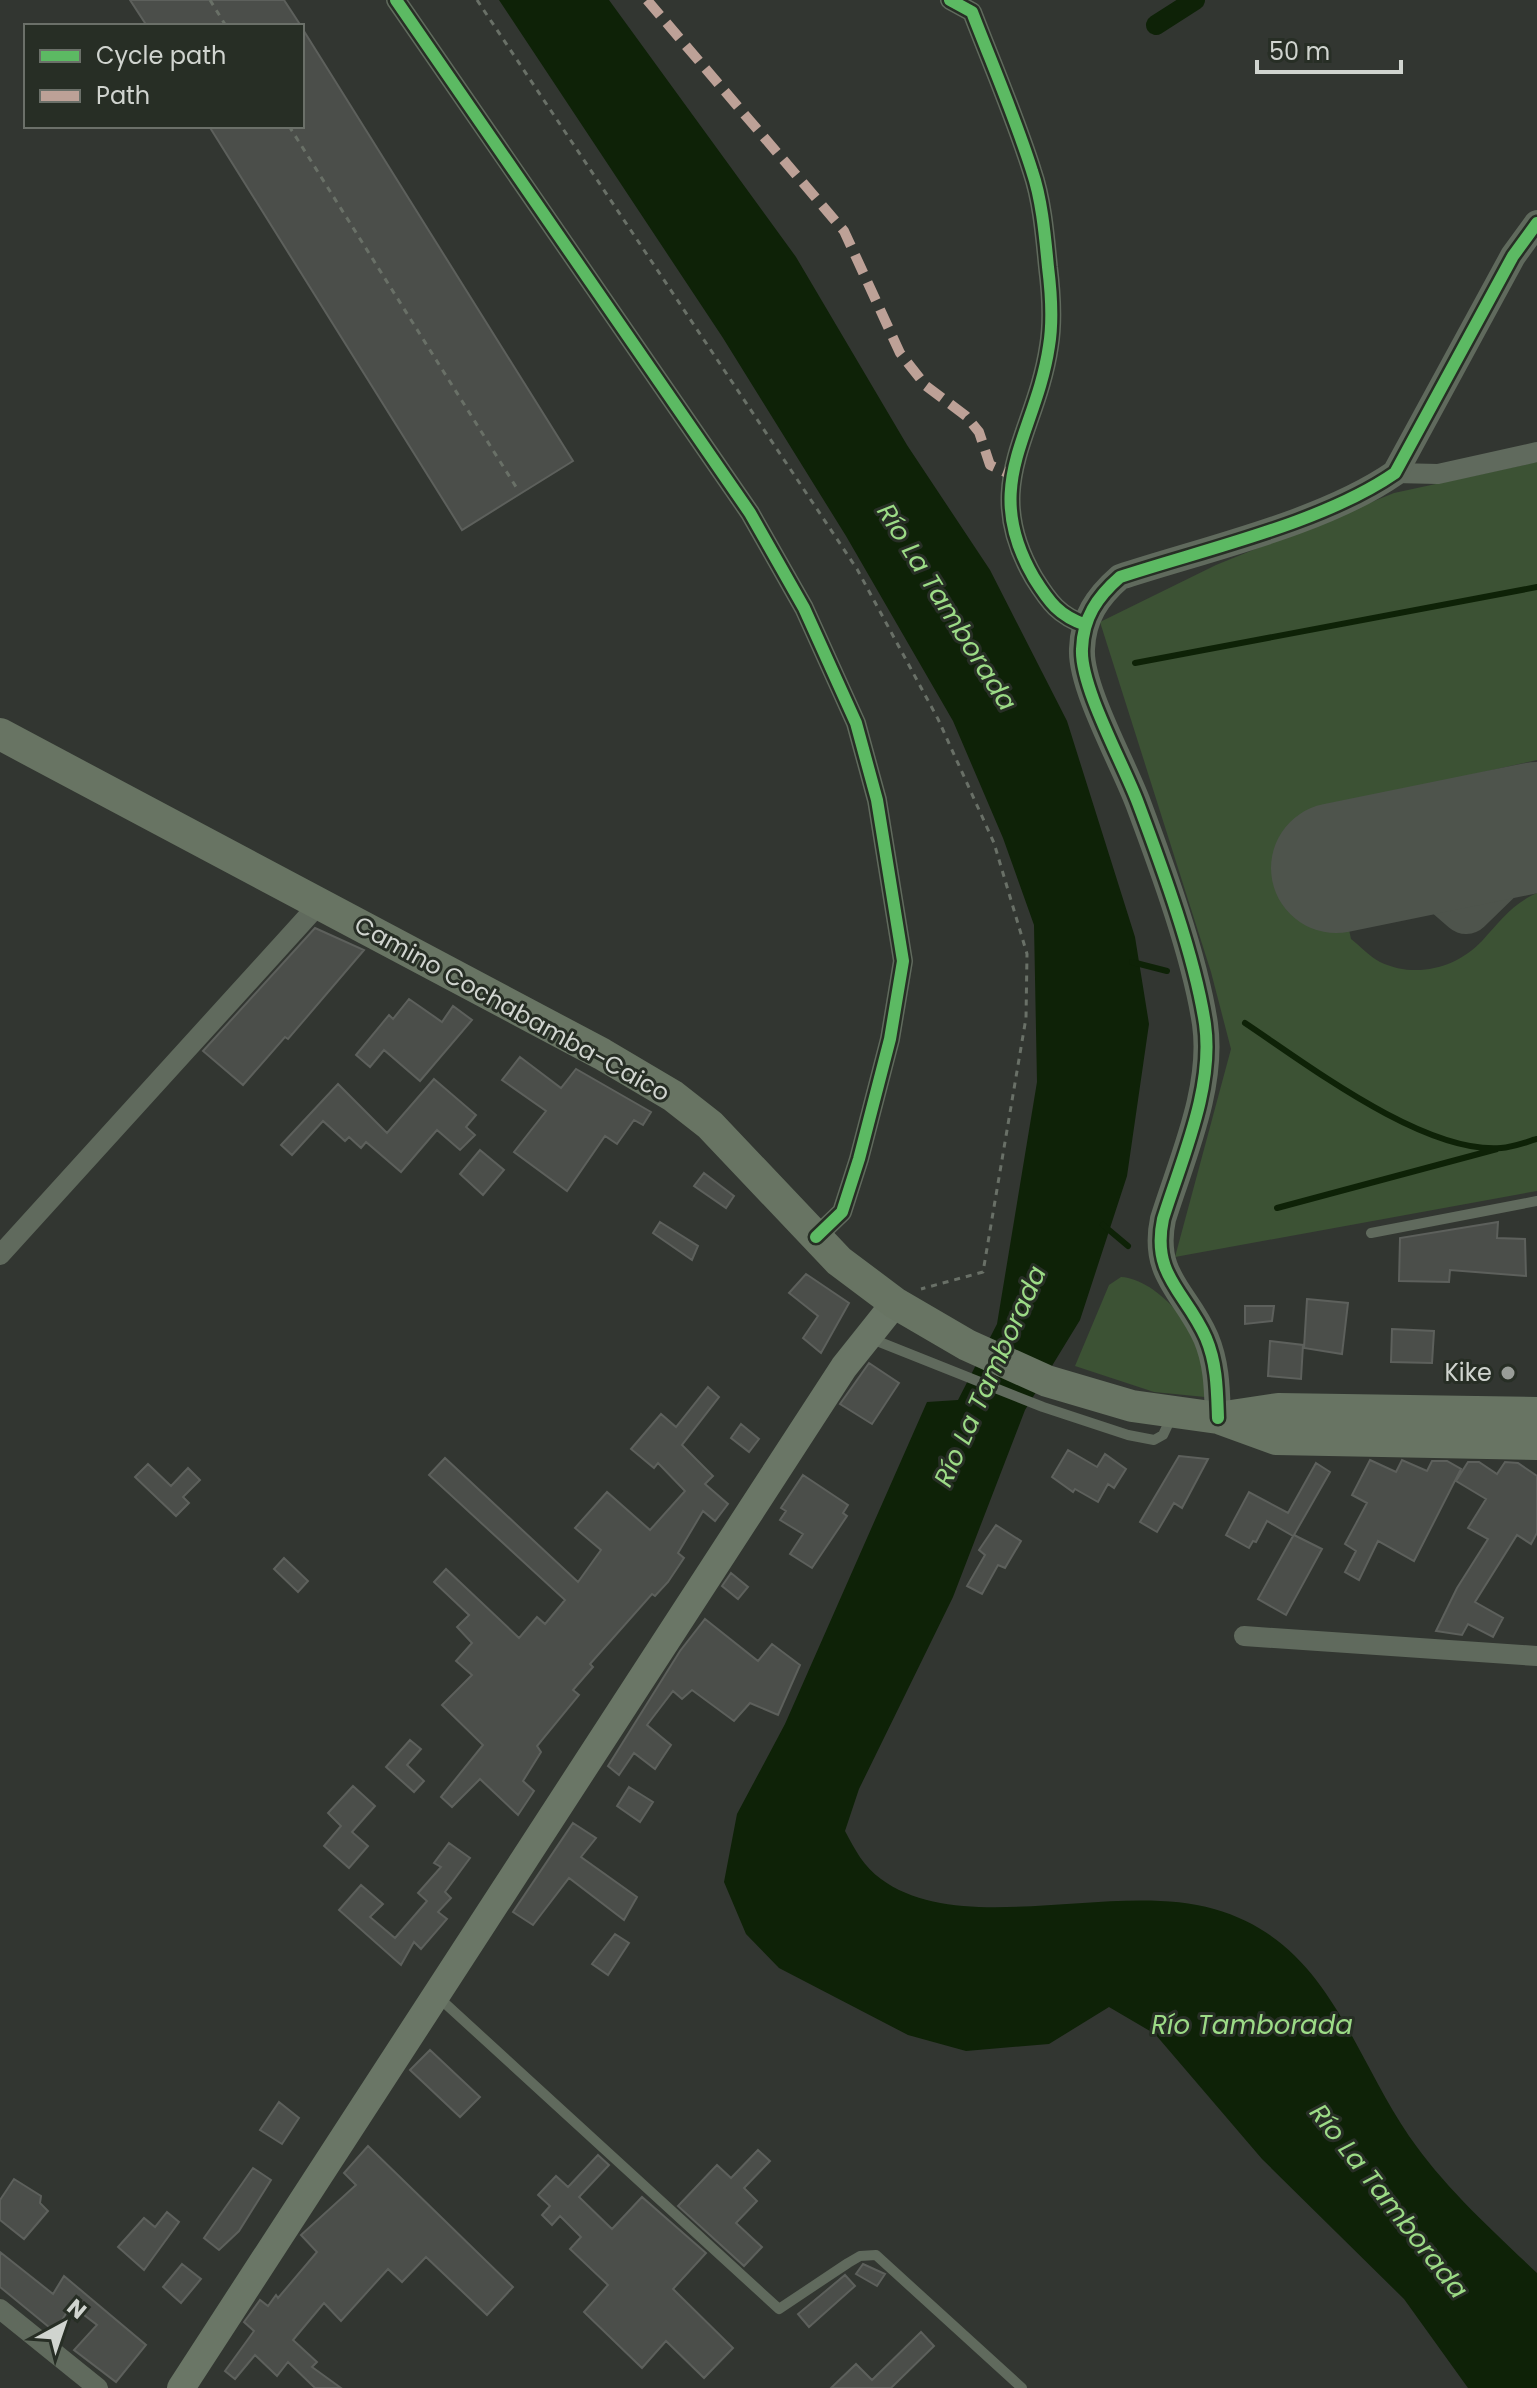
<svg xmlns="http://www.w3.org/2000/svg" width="1537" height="2388" font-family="Poppins,sans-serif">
  <rect width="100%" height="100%" fill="#323631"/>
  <path fill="#3c5234" d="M1537,462V760L1323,808L1351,939C1360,946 1370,957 1380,962C1416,979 1456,968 1482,941C1500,921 1512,904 1537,893V1191L1175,1257L1231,1049L1211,972L1100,622L1216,565L1394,493Z
    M1121,1277C1159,1279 1204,1336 1208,1371C1209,1379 1206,1389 1205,1397L1154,1392L1075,1366L1109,1285Z"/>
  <path fill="#0e2207" d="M499,0H609L796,257L907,445L990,570L1067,721L1135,937L1149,1024L1127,1176L1080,1320L1025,1410L953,1597L859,1789L845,1831C855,1850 864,1867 881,1879C962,1939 1115,1880 1214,1909C1327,1941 1350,2049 1409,2136C1445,2188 1492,2230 1537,2273V2388H1468L1404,2299L1262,2159L1155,2034L1109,2007L1049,2044L966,2051L908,2035L779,1968L746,1934L724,1882L737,1814L785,1724L927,1402L958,1400L997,1324L1037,1082L1034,925L1003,838L953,721L846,536L723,338Z"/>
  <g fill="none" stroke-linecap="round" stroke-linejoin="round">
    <path stroke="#0e2207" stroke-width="6" d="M1135,663L1537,587
      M1132,962L1167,971
      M1245,1023C1308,1065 1424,1154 1501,1148C1513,1147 1526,1142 1537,1139
      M1277,1208L1497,1149
      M1103,1225L1128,1246"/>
    <path stroke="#0e2207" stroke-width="20" d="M1156,25L1195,0"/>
    <path stroke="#4e544c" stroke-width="52" d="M1443,888L1466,908L1537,839"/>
    <path stroke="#4e544c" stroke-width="130" d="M1336,868L1537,827"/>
  </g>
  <path fill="#4b4e4a" stroke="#5d605c" stroke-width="2" d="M130,0H284L301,26H147Z
    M302,28L573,461L462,530L209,126H302Z
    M315,928L364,950L288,1039L285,1037L243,1085L203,1051Z
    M409,999L442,1022L453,1006L472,1020L420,1081L384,1050L370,1067L356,1055L389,1015L393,1019Z
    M520,1057L561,1088L576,1069L651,1112L643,1125L634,1120L617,1144L605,1136L567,1191L514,1152L546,1111L502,1080Z
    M434,1079L476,1115L466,1127L475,1135L460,1150L437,1130L401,1172L366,1142L361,1148L349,1137L345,1141L323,1121L292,1155L281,1145L338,1084L387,1133Z
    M480,1150L504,1170L483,1195L460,1174Z
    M704,1173L734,1196L726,1208L694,1186Z
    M660,1222L698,1246L692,1260L653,1233Z
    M1498,1222L1497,1238L1525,1239L1526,1276L1450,1270L1449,1282L1399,1281L1400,1238Z
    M806,1274L849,1303L821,1353L803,1338L818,1316L789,1293Z
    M1307,1299L1348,1303L1342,1354L1304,1348Z
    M1245,1306H1274L1272,1321L1245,1324Z
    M1392,1329L1434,1331L1432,1363L1391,1362Z
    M1270,1341L1303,1345L1301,1379L1268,1376Z
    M869,1363L899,1383L872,1424L840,1404Z
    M708,1387L719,1397L682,1445L713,1476L705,1484L728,1504L715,1521L703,1511L678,1553L684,1558L668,1582L655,1596L652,1594L590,1664L593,1667L573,1690L579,1695L537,1746L541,1752L523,1781L534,1791L518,1815L480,1779L452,1807L441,1797L483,1745L442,1705L472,1675L456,1661L472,1643L457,1627L469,1615L434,1582L446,1569L519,1638L537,1617L545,1624L565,1600L429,1475L445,1458L578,1582L601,1550L575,1528L607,1492L650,1530L685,1491L658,1463L654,1468L631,1449L661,1414L676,1427Z
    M741,1424L759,1439L749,1452L731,1438Z
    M1068,1450L1097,1467L1105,1454L1126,1469L1114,1488L1108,1484L1098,1502L1075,1489L1073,1492L1052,1477Z
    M1179,1456L1208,1459L1182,1508L1174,1503L1157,1532L1140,1522Z
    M1370,1460L1396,1472L1402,1460L1427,1471L1432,1461H1447L1461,1469L1414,1561L1378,1541L1359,1580L1345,1572L1356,1551L1345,1544L1367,1503L1352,1495Z
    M1468,1462H1479L1497,1474L1505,1462L1518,1463L1537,1476V1533L1531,1544L1517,1535L1475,1602L1503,1618L1493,1637L1468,1624L1462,1635L1436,1631L1457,1588L1488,1539L1468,1528L1486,1499L1456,1481Z
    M1316,1463L1330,1472L1294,1535L1322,1549L1286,1615L1258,1599L1293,1536L1267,1521L1256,1542L1253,1541L1249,1548L1226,1535L1249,1492L1288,1513Z
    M148,1464L171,1486L188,1468L200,1480L183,1497L189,1503L176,1516L135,1477Z
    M803,1475L848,1505L843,1513L847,1516L812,1568L790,1554L803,1534L780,1520L786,1511L781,1508Z
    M996,1525L1021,1541L1005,1568L998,1565L982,1594L967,1586L985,1555L979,1550Z
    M284,1558L308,1581L298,1592L274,1569Z
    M731,1573L748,1587L738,1599L722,1586Z
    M705,1619L758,1661L772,1644L800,1665L778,1715L750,1703L734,1721L692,1690L682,1699L673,1691L647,1725L671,1745L655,1769L634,1753L619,1775L608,1766L680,1651Z
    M410,1740L421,1749L407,1765L424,1781L414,1792L386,1767Z
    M353,1786L375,1806L352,1832L368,1846L349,1868L324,1846L341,1826L328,1813Z
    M629,1787L653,1802L640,1822L617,1806Z
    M573,1823L596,1838L581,1857L637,1897L624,1920L569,1878L533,1925L513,1912Z
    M449,1843L470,1858L445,1892L451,1898L438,1912L447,1919L421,1949L414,1942L401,1965L339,1910L361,1885L383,1904L370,1917L395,1938L427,1901L418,1893L441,1867L434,1863Z
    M615,1934L629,1943L608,1975L592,1964Z
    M430,2050L480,2097L460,2117L410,2070Z
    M279,2102L299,2118L282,2144L260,2130Z
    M368,2146L513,2287L487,2315L426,2257L402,2282L388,2269L341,2321L324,2303L293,2340L317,2362L312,2367L341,2388H315L288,2362L277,2376L255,2355L235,2379L225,2371L254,2331L244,2322L260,2300L268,2306L276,2295L278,2298L317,2252L301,2235L356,2185L344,2173Z
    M758,2150L770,2161L744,2188L757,2201L736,2223L762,2247L744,2266L678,2206L717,2165L731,2178Z
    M598,2155L609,2165L579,2197L612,2229L642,2197L706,2253L673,2289L733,2348L704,2378L666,2341L642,2368L584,2312L608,2285L570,2249L581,2237L560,2216L552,2225L542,2215L550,2206L538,2195L556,2176L568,2187Z
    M253,2168L271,2180L239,2231L219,2250L204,2238Z
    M14,2179L41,2196L40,2203L48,2211L24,2239L0,2220V2200Z
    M167,2212L179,2222L144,2270L118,2247L144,2218L155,2227Z
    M0,2252L53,2294L64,2276L146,2345L116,2382L74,2350L97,2325L71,2305L55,2332L0,2287Z
    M182,2264L201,2279L181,2303L163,2287Z
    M863,2264L885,2274L877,2286L856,2274Z
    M845,2275L855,2286L809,2327L798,2314Z
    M921,2332L934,2346L891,2388H831L856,2364L872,2380Z"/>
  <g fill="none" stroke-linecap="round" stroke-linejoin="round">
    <path stroke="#697067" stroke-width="3" stroke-dasharray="6 6" stroke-linecap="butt" d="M210,0L226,26
      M477,0L857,569L938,719L994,843L1027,954L1026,1018L983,1272L921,1289
      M289,126L518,490"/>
    <path stroke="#606a5d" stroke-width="10" d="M1371,1233L1537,1201
      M872,1339L1043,1407L1128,1435L1154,1440L1163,1435L1172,1416
      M437,1996L779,2309L848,2263L860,2256L876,2255L1022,2388"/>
    <path stroke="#606a5d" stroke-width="20" d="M396,0L750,513L804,608L856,723L877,800L903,961L890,1039L859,1159L842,1212L816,1237
      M950,0L972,12C992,64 1015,117 1032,171C1042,200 1045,236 1048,267C1051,291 1053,322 1049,346C1036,435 979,484 1034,578C1049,602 1059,616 1086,625
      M1395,473L1438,474L1537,452
      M0,1255L319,904
      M1244,1636L1537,1656
      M0,2309L98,2388"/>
    <path stroke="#606a5d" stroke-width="26" d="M1218,1418C1217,1390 1217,1364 1206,1338C1186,1292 1151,1276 1163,1219C1182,1158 1214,1088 1205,1024C1195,957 1162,867 1138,803C1124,765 1080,687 1082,649C1083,618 1097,597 1120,577C1205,549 1323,523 1395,473L1513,256L1537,223"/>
    <path stroke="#6a7666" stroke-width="28" d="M181,2388L844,1367L895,1303"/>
    <path stroke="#687463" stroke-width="32" d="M0,734L602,1054L673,1096L710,1125L839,1261L895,1303L967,1345L1047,1381L1132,1406L1218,1418L1278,1409L1537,1413
      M1221,1419L1276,1439L1537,1444"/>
    <path stroke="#bda197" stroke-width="10" stroke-dasharray="20 10" stroke-linecap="butt" d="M647,0L844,231L900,353L926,386L966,416L979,432L990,465L1012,475"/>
    <defs>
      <path id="cycleway" d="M396,0L750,513L804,608L856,723L877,800L903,961L890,1039L859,1159L842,1212L816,1237
        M950,0L972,12C992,64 1015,117 1032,171C1042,200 1045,236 1048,267C1051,291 1053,322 1049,346C1036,435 979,484 1034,578C1049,602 1059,616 1086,625
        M1218,1418C1217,1390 1217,1364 1206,1338C1186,1292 1151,1276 1163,1219C1182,1158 1214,1088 1205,1024C1195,957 1162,867 1138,803C1124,765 1080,687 1082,649C1083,618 1097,597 1120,577C1205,549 1323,523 1395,473L1513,256L1537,223"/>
    </defs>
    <use href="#cycleway" stroke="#272e25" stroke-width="17"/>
    <use href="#cycleway" stroke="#5cba63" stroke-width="12"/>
  </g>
  <circle fill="#999d98" stroke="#272e25" stroke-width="3" cx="1508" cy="1373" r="8"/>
  <g text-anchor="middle" stroke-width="6" stroke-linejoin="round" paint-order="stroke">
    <g font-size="24" fill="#d0d4cf" stroke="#272e25">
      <text transform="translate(512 1009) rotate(29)" y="8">Camino Cochabamba-Caico</text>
    </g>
    <g font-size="24" fill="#d0d4cf" stroke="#272e25" text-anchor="end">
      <text x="1492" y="1381">Kike</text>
    </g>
    <g font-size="26" font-style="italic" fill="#9cdb86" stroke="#272e25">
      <text transform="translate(947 607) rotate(58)" y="9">Río La Tamborada</text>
      <text transform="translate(990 1376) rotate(-66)" y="9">Río La Tamborada</text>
      <text x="1252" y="2034">Río Tamborada</text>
      <text transform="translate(1389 2201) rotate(52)" y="9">Río La Tamborada</text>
    </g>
  </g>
  <rect x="24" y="24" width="280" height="104" fill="#272e25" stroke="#6b7069" stroke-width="2"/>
  <rect x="40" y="50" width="40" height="12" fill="#5cba63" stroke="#6b7069" stroke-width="2"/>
  <text x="96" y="64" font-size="24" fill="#d0d4cf">Cycle path</text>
  <rect x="40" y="90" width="40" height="12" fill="#bda197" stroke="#6b7069" stroke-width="2"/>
  <text x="96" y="104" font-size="24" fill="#d0d4cf">Path</text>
  <g transform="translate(64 2324) rotate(40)" stroke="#272e25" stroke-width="6" paint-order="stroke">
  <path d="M0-6L14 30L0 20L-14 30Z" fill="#d0d4cf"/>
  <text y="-12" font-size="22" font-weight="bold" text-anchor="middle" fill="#d0d4cf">N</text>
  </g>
  <path d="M1257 60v12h144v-12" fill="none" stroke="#d0d4cf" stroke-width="4"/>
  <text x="1269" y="60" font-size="24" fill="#d0d4cf" stroke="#272e25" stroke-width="6" paint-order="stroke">50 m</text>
</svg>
